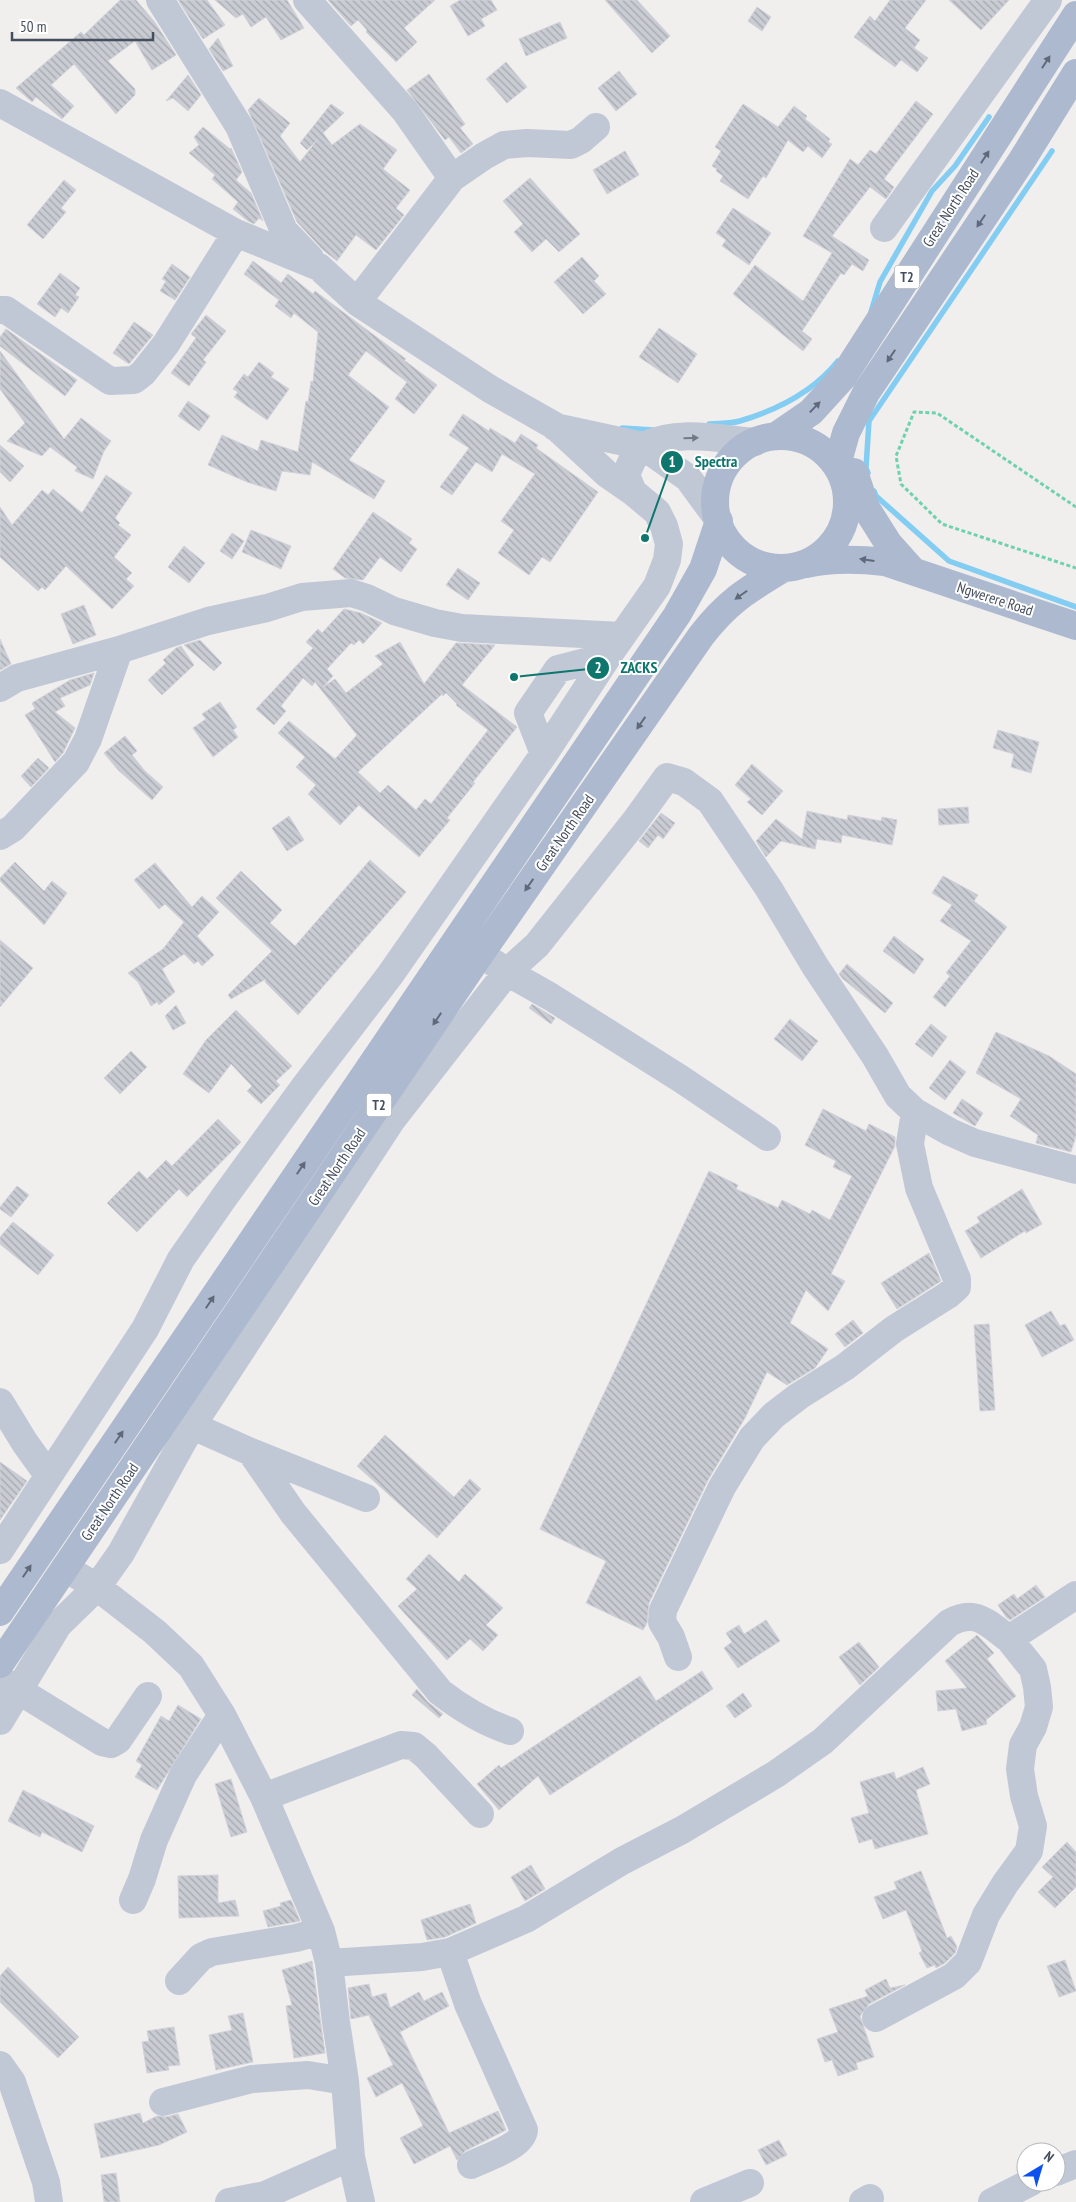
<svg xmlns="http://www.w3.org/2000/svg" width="1076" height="2202" font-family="'PT Sans Narrow',sans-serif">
  <defs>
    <pattern id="building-back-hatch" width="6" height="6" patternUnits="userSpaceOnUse" patternTransform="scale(1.25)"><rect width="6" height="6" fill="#caccd4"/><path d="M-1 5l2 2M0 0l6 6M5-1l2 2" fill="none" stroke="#a6a8af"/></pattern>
  </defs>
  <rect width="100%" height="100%" fill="#f1eeee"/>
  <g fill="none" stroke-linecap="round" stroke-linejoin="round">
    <path stroke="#83ccf2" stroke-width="5.5" d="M871,312L880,282L932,191L955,166L989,117
      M709,424C719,423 730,424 740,421C777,410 814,391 838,361
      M622,428L653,430
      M868,473L866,468L869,421L1052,151
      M874,491L876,496L949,561L1076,607"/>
  </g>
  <path fill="url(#building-back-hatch)" stroke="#d2d3da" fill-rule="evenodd" d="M120,0H136L154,21L176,55L152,70L135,41L108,61L135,89V95L116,114L74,64L51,85L74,106L62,119L36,97L32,102L16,88L81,32L84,35Z
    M178,0H207L225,25L203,39Z
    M215,0H287L304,28L281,40L266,17L251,27L243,14L236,18Z
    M328,0H435L404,28L417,42L396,62L366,32L367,30L358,20L351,26Z
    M460,0H491L497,10L481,19L485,26L468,36L450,6Z
    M605,0H637L670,36L652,53Z
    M890,0H926L905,28L920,40L914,48L928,58L917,72L901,60L895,67L854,37L870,16L875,21Z
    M949,0H1009L981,30Z
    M757,7L771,17L762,31L748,21Z
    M560,22L567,38L526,56L519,39Z
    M218,38L233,66L223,71L209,49Z
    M506,62L527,87L507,103L486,79Z
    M619,71L637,94L616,111L598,88Z
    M429,74L465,124L460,128L473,144L461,153L449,137L445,140L407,90Z
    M188,75L201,95L188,111L173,98L166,101Z
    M259,98L290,123L280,136L300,162L318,139L307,150L300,143L331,104L344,113L323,133L332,145L360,124L397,150L383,169L410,190L396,208L404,215L376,250L356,235L337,261L323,250L297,222L248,110Z
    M916,101L933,114L884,179L894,187L886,199L870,187L832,236L869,260L863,271L852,264L844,275L841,273L802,331L812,339L803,351L733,294L755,265L803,301L832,253L803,236L850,159L858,165L870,150L876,154Z
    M743,104L778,127L794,106L807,116L805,119L830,139L828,142L832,144L822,158L808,146L803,152L788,140L766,178L763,176L748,199L720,181L723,176L716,171L717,169L712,166L721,151L715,147Z
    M203,127L230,149L231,148L242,172L236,180L251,193L263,221L259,218L254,224L248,221L233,209L238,202L212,179L215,175L189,153L199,145L194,137Z
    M625,151L639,175L607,194L593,170Z
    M530,178L580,234L559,252L546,239L532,252L514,232L523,224L503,201Z
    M64,180L76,190L61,208L66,212L43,239L27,225Z
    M733,208L771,233L749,265L722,246L726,240L716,233Z
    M582,257L599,276L594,281L606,294L583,314L554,282Z
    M253,261L281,283L288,274L313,294L315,291L406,359L404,360L437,385L414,414L395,399L407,382L366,351L348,375L389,407L349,460L385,481L374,499L312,462L310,475L282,471L276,491L247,482L208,465L222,435L258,451L261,440L298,452L306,401L308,402L311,381L313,382L318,332L294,313L291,318L275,306L279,300L244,274Z
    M172,264L190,277L175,300L160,291L166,281L162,279Z
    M60,273L80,288L75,295L79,297L68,313L61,308L55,317L37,304Z
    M206,315L226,331L203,360L206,362L189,386L171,373L196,338L191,334Z
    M134,322L153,335L129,364L113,353Z
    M659,328L697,354L678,383L639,357Z
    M6,329L77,380L65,396L0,346V337Z
    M0,351L64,439L81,418L111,441L104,451L93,479L75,471L77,467L50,447L42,456L7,441L25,423L0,389Z
    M259,362L274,373L271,377L289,389L267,420L234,397L238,392L233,389L244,374L248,377Z
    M188,401L210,416L199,431L178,416Z
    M463,414L489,431L490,428L515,443L521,434L538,445L536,448L598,492L550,562L542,557L529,575L498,553L514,530L501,521L535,474L502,454L492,472L476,462L452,495L440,487L469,448L449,435Z
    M0,445L24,466L10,482L0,472Z
    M106,475L132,493L115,518L120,523L118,525L131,535L114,557L132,573L126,579L134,586L112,609L66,566L45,590L42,587L38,591L0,557V507L12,525L42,490L48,495L53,489L82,513Z
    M373,512L412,539L409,543L417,549L401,572L380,557L363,580L345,578L333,569Z
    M251,530L291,546L281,569L242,552Z
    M232,533L244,541L232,559L220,551Z
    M184,546L205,563L189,583L168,567Z
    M458,568L480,583L468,600L446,585Z
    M84,605L96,635L73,644L61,614Z
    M344,609L361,613L382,623L363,644L359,640L354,645L351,643L327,669L333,676L323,687L335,679L346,693L383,664L375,656L400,642L424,684L456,643L495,645L462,685L517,727L473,782L475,783L447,818L450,820L419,857L359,805L340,825L308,794L316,785L296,767L305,757L278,733L289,721L335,759L357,735L315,682L312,686L303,678L281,706L286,711L274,725L256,709L313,648L306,642L318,629L322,633ZM446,693L457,704L456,705L488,730L431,804L425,799L416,810L388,785L380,793L358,772L442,694L443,696Z
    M0,639L11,664L0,670Z
    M200,640L222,663L214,671L184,645Z
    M181,646L194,665L162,695L148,680L166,663L163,660L176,648Z
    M94,673L90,685L60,698L65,706L55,712L75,728L63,753L55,762L25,715L35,709L32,703L70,680Z
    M220,702L237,727L233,730L238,737L213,757L193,728L206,719L202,714Z
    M998,730L1039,742L1031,773L1011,767L1014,754L993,748Z
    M125,736L137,751L132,755L145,771L163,787L152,800L118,770L104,753Z
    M38,758L49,768L31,787L21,776Z
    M752,764L783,791L762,815L747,802L751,799L735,785Z
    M968,807L969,823L939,825L938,809Z
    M807,811L847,820L848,815L881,821L882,817L897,820L892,845L842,835L841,843L817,839L815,849L781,841L766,857L756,841L776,819L802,839Z
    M661,813L675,823L663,839L658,835L648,848L639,841Z
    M289,816L304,840L287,851L272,828Z
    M370,860L406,892L298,1015L265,982L266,979L231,999L228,995L272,951L216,898L241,871L282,910L270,923L295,946Z
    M15,862L44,891L52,881L67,893L44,925L0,881V878Z
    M155,863L192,907L202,896L219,912L197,936L214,955L202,966L198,961L194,964L184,954L162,969L175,992L159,1005L157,1002L151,1006L138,982L128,973L163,949L184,922L165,904L159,909L134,880Z
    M943,876L978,895L974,901L1007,927L945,1007L933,997L950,976L946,973L971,941L940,921L952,905L932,893Z
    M894,936L924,959L914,974L883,951Z
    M0,940L33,968L0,1007Z
    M847,964L893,1003L885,1013L843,979L839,974Z
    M532,1004L555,1018L551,1024L529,1008Z
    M176,1005L186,1023L173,1030L165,1016Z
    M236,1010L292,1066L276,1081L280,1085L261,1104L247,1091L252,1086L231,1064L209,1093L183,1074L206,1040Z
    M790,1019L818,1041L802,1061L774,1039Z
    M931,1024L947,1037L932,1057L915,1044Z
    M996,1032L1049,1056L1076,1074V1136L1071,1152L1036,1143L1038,1135L1010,1116L1021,1099L976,1073Z
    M131,1051L147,1067L120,1094L104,1078Z
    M950,1060L966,1072L945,1100L929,1088Z
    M962,1099L983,1113L975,1126L953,1113Z
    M823,1109L866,1131L869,1124L895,1137V1146L831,1274L845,1281L828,1311L806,1290L790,1323L828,1349L815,1368L787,1385L767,1372L745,1418L708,1480L649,1603L647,1623L643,1630L586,1603L606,1561L540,1529L709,1171L738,1185L736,1189L778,1208L782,1200L810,1214L812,1210L830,1220L852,1176L833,1167L836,1161L805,1145Z
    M218,1119L241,1142L187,1197L179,1189L137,1232L107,1203L139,1171L147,1179L166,1160L172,1166Z
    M17,1186L29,1195L11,1217L0,1209V1207Z
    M1022,1189L1042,1224L1026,1233L1025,1231L981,1258L965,1231L980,1222L977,1217Z
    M13,1222L54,1255L38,1275L0,1244V1237Z
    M929,1253L941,1281L897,1309L881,1283Z
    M1051,1311L1060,1326L1065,1324L1074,1340L1042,1357L1025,1325Z
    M853,1320L863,1333L845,1347L835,1334Z
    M989,1324L995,1410L980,1411L974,1325Z
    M385,1435L454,1497L470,1479L481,1489L437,1538L357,1466Z
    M0,1462L27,1481L0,1520Z
    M429,1554L459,1582L465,1574L503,1608L486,1625L498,1635L483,1651L470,1639L447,1660L398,1606L417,1589L406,1579Z
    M1036,1585L1045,1597L1010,1620L1006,1617L998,1605L1014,1594L1017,1599Z
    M766,1620L780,1641L738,1668L724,1648L732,1642L726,1633L739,1625L744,1634Z
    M977,1635L994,1653L987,1659L1016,1696L986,1720L987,1724L962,1731L956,1709L938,1711L936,1691L967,1688L945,1661Z
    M859,1642L879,1667L860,1685L839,1657Z
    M702,1671L713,1689L550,1795L538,1776L499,1810L477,1784L499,1765L501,1768L640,1676L656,1701Z
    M417,1689L428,1702L443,1714L439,1718L412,1695Z
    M743,1693L752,1706L735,1718L726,1706Z
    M178,1705L201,1719L157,1790L135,1777L142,1765L136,1761L161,1716L169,1721Z
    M923,1767L930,1784L916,1790L928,1834L875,1849L872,1839L859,1843L851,1818L869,1813L860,1782L894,1772L896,1779Z
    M231,1779L247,1832L231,1837L215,1784Z
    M23,1790L94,1826L82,1852L42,1832L40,1837L8,1821Z
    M1067,1842L1076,1852V1887L1055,1908L1038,1892L1053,1877L1042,1867Z
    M531,1865L545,1889L525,1901L511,1877Z
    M921,1871L947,1938L951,1936L957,1947L955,1953L945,1963L936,1968L935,1965L927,1968L919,1953L922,1951L906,1910L883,1919L874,1897L897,1889L894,1882Z
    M218,1875V1903L235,1900L239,1916L179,1918L178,1876Z
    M291,1900L300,1921L268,1927L263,1911L281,1906L280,1903Z
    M470,1904L476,1923L445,1937L427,1940L421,1920Z
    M1065,1960L1076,1991L1059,1997L1047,1966Z
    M312,1961L325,2053L294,2058L286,2006L292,2005L282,1970Z
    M8,1967L79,2037L58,2058L0,2002V1976Z
    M886,1979L890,1988L905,1985L869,2004L860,2016L874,2057L856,2063L858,2069L838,2076L832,2060L825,2062L817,2039L838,2032L829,2009L868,1996L865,1990Z
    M369,1984L372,1997L386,1993L390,2008L419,1992L424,2001L442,1992L449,2006L400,2032L449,2133L498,2111L506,2130L465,2151L457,2160L450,2146L414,2164L400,2138L423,2126L402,2083L376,2097L367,2078L393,2065L369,2015L351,2019L348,1988Z
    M243,2013L253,2062L216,2070L209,2035L232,2030L228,2016Z
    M174,2027L180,2065L168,2066L169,2070L147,2073L142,2042L149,2041L147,2031Z
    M140,2113L143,2123L157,2116L166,2117L178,2114L187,2132L159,2145L101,2158L94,2124Z
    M779,2140L787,2155L766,2165L758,2150Z
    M116,2173L120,2202H104L101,2175Z"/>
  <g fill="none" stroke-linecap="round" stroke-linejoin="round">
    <path stroke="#6fd2af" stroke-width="3" stroke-dasharray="4 2.5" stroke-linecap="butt" d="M1076,507L937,413L914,412L896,456L901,484L942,524L1076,568"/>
    <path stroke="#c1c8d5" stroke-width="28" d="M160,0L239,126L284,231L310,258
      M307,0L405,111L452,178
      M0,103L236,233L319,267L357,302L490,389L555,426L607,474L633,492
      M884,228L1048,0
      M357,302L452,178L484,156L504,145L527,143L571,145L581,140L596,127
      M0,310H6L110,381L134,380L143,373L166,344L236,233
      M555,427L643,446L688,478L718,519
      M0,688L17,678L119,650
      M544,754L528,713L558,669L608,656
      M0,836L13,828L76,762L88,739L119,650L208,621L267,608L302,597L351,593L367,598L394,611L435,623L462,628L622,636
      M494,963L507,972L537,945L636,820L667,777L684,782L710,801L769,889L815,966L875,1056L898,1096L915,1112L950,1132L975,1143L1076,1170
      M0,1402L25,1443L48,1475
      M175,1418L251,1452L366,1498
      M251,1452L293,1513L440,1692C462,1709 483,1722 510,1731
      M0,1550L145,1329L181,1259L225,1196L305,1086L390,975L544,754L608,656L657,586L667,560L669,544L664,526L657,512L633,492L626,475C630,465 635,451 644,446C676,429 721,439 755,442
      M65,1568L97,1587L155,1632L191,1666L222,1715L264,1797L321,1931L329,1963L336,2022L345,2081L351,2157L361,2202
      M678,1657L671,1637L662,1622L663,1610L722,1487L752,1438L774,1415L799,1396L845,1367L894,1329L948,1295L957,1287V1279L919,1188L910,1144L915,1112
      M0,1679L102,1742L111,1744L118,1740L148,1696
      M0,1721L58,1625L97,1587L121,1553L191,1427L391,1121L507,972L551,997L681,1079L767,1137
      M264,1797L401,1745L414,1746L426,1756L480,1814
      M133,1900L142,1879L154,1840L183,1775L222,1715
      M450,1952L468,2004L524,2130C522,2147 485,2158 471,2165
      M329,1963L422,1957L450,1952L526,1919L622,1861L682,1830L776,1774L823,1741L949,1623C976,1608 987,1623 1009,1639L1076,1595
      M179,1981L201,1957L212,1952L296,1938L321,1931
      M876,2018L954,1976L968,1962L986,1915L1005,1884L1029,1851L1033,1826L1024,1796L1020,1769L1023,1745L1033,1727L1039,1707L1037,1687L1033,1669L1009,1639
      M0,2065L12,2082L46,2182L49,2202
      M163,2102L252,2079L308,2075L345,2081
      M1056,2172L1076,2164
      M229,2202L265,2195L351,2157
      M704,2202L750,2183
      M863,2202L870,2198
      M992,2202L1031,2182"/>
    <path stroke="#acb9cf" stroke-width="28" d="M776,436L811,412L843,377L1076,15
      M715 502a66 66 0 1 1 132 0a66 66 0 1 1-132 0Z
      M837,465L846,433L866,393L1022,160L1076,73
      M854,472L866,508L888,543L913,571
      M806,564C833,558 858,559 885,562L1076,626
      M0,1612L677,615L703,569L719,521
      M0,1664L481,953L701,636C727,602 746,591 782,569"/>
  </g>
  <defs><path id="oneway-solid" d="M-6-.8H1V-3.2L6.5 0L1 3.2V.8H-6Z" transform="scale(1.25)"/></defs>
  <g fill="#5f697a">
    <use href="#oneway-solid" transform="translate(1046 62) rotate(-57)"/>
    <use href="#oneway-solid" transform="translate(985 157) rotate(-57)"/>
    <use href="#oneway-solid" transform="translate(981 221) rotate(124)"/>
    <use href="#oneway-solid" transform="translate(891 356) rotate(124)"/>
    <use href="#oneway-solid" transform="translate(815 407) rotate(-46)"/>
    <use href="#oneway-solid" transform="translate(867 560) rotate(-172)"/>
    <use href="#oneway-solid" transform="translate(741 595) rotate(145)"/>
    <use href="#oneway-solid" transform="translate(641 723) rotate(125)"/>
    <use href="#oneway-solid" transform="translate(529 885) rotate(125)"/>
    <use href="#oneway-solid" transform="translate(437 1019) rotate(124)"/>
    <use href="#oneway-solid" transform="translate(301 1168) rotate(-56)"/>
    <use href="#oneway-solid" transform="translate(210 1302) rotate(-56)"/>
    <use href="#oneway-solid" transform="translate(119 1437) rotate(-56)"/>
    <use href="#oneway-solid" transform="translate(27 1571) rotate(-56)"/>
  </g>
  <use fill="#707987" href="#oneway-solid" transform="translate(691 438) rotate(-1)"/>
  <g text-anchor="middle" stroke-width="4" stroke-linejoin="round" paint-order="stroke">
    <g fill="#fff" stroke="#7d838e" stroke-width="1">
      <rect x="894.5" y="265.5" width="25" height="23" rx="4"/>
      <rect x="366.5" y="1093.5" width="25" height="23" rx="4"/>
    </g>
    <g font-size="14" font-weight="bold" fill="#454e5d">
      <text x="907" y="282">T2</text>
      <text x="379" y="1110">T2</text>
    </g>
    <g font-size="15" fill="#454e5d" stroke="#fff">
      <text transform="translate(951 208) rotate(-57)" y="5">Great North Road</text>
      <text transform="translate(995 599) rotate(18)" y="5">Ngwerere Road</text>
      <text transform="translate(565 833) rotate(-55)" y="5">Great North Road</text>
      <text transform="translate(337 1167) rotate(-56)" y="5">Great North Road</text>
      <text transform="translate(110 1502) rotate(-56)" y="5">Great North Road</text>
    </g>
  </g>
  <path fill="none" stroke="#0f766e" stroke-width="2" d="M645 538L672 462M514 677L598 668"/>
  <g fill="#0f766e" stroke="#fff" stroke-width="2">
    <circle cx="645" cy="538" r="5"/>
    <circle cx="514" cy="677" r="5"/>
    <circle cx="672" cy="462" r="12"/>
    <circle cx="598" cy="668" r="12"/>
  </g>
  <g font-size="15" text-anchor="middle" font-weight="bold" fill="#fff">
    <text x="672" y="467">1</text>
    <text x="598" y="673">2</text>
  </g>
  <g font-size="16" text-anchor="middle" font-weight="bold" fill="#0f766e" stroke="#fff" stroke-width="4" stroke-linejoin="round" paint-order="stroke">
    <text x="716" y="467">Spectra</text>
    <text x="639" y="673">ZACKS</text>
  </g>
  <g transform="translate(1041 2167) rotate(38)"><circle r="24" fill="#ffffff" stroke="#b5b8be"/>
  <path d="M0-4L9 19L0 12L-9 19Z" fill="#0c50ed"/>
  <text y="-8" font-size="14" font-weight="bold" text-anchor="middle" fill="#454e5d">N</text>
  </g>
  <path d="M12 32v8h141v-8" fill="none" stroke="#454e5d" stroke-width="2.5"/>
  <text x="20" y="32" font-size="15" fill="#454e5d" stroke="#ffffff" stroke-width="4" paint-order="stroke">50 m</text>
</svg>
